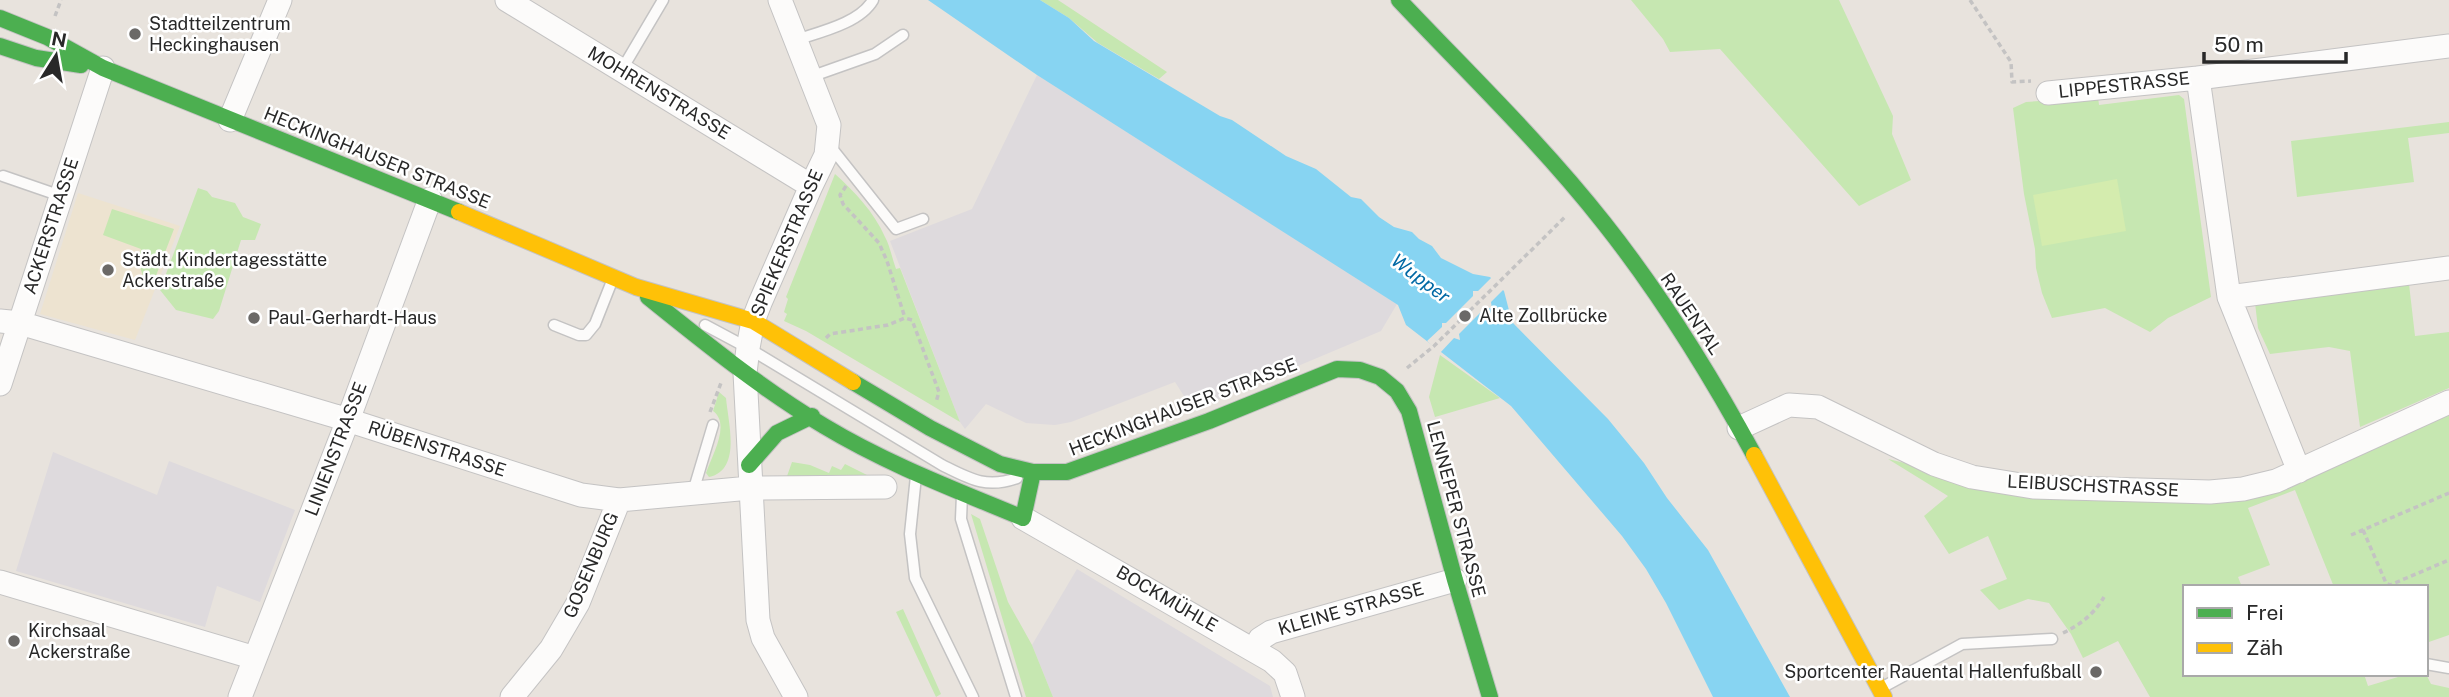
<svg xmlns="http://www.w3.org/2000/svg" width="2449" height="697" font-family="'Public Sans',sans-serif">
  <rect width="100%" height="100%" fill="#e8e3dd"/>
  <path fill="#dedadd" d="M1037,75L1397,304L1381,331L1193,410L1175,382L1071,422L1055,425L1026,423L986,404L965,429L960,422L890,241L972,209Z
    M53,452L157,495L169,461L295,510L260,602L217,586L205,627L16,571Z
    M1077,569L1270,686L1273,697H1053L1032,645Z"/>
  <path fill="#ede3d0" d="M78,193L180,226L135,340L40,314Z"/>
  <path fill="#c6e7b1" d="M1040,0H1058L1167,72L1159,79L1098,43L1069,18Z
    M1631,0H1839L1893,116L1892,134L1911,180L1859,206L1720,49L1670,52L1663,39Z
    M2179,95L2184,99L2211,297L2168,318L2150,332L2105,308L2052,318L2042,293L2036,268L2035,249L2024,194L2013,108L2026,102L2098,97L2099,105Z
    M2449,122V133L2408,138L2414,182L2297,197L2291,141Z
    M835,174C855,192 874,212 885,237C890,246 892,258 896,269L900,268L960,422L806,331L784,321L787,314L784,312L788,299L786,297Z
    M198,188L207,191L212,197L235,203L243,217L261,224L255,240H241L219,311L213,319L176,310L160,290Z
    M112,209L174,229L152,286L146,284L138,262L141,249L103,235Z
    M2409,284L2415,336L2449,332V388L2360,427L2350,351L2329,347L2270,354L2258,328L2255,303Z
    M1440,355L1500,398L1435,417L1429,397Z
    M719,392L726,398C728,422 742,470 709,477L706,473C712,455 731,424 713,411Z
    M2449,415V635L2426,643V587H2334L2295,490L2248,508L2270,565L2238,577L2242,587H2185V674H2364L2368,686L2408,674H2426L2431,684L2449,688V697H2150L2118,641L2083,658L2071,634L2049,603L2028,599L1999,610L1980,590L2007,579L1988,536L1949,554L1924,516L1948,496L1888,459L1913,465L2244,497L2268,495L2288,489L2402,432Z
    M792,462L810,465L829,473L832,466L841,470L845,464L869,476L786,479Z
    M971,514L980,519L1008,602L1032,645L1053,697H1026Z
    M903,609L941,694L936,697L896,612Z"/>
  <path fill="#d4ecae" d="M2117,179L2126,231L2042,246L2033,195Z"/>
  <path fill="#87d4f2" d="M928,0H1040L1069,18L1094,41L1220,116L1232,120L1286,156L1316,169L1351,197L1361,199L1379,217L1394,227L1412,232L1419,239L1432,246L1441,258L1473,274L1490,277L1504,291L1512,322L1608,419L1644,463L1667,498L1708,550L1790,697H1713L1666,603L1646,569L1622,536L1511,406L1406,325L1398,305L1037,75Z"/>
  <path fill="#e8e3dd" d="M1492,277L1504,289L1491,302L1492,309L1486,307L1459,334L1460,340L1454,338L1440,353L1427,341L1442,327V323H1446L1473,296V291H1478Z"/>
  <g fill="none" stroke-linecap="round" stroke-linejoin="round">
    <defs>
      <path id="lane" d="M796,40C820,32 860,23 873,0
        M621,71L663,0
        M810,77L875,54L903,35
        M830,146L896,229L923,219
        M3,176L61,196
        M554,325L579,335H586L595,324L612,281
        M705,325L748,348L942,465C970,479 986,489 1017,478
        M916,476L910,534L915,578L973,697
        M693,492L713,425
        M962,495L961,519L1016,697
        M2426,664L2449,668
        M1883,687L1962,644L2052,639"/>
      <path id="street" d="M507,0L811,186
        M780,0L829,125L826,155L811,186L760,303L753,321L748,348L745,373L758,620L763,638L796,697
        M2198,78L2229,297L2299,471
        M2048,93L2198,78L2449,46
        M230,120L280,0
        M2229,297L2449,268
        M0,321L20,323L335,416L581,495L619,500L750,488L885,487
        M0,384L103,68
        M1739,428L1789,405L1818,407L1934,464L1972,477L2033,487L2210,492L2243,489L2276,481L2449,402
        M1023,518L1272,661L1285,673L1293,697
        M0,582L255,658
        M1254,650L1260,639L1271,632L1455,580
        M240,697L348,420L430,199
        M512,697L551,649L578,603L619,500"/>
      <path id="fast" d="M1399,0C1468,73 1542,144 1604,223C1661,295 1710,374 1754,455
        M0,18L47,37L103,68L459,212
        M0,46L36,58L81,65
        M648,297C705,343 762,389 824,426C887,464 956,490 1023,518L1033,472
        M853,382L930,428L1000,464L1033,472H1067L1209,421L1337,369L1360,370L1380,377L1397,391L1409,411L1455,580L1490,697
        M749,465L777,433L812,416"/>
      <path id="slow" d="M459,212L636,287L753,321L853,382
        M1754,455L1884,697"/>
    </defs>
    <use href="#lane" stroke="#c4c3c3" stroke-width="13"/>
    <use href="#street" stroke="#c4c3c3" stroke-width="25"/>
    <use href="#fast" stroke="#c4c3c3" stroke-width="18"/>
    <use href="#slow" stroke="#c4c3c3" stroke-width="18"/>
    <path stroke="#c4c3c3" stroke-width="3.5" stroke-dasharray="5 3.5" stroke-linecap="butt" d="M1970,0L2011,62L2012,82L2031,81
      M55,16L61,0
      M846,186L840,195L843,204L879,243L887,261L905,318
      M826,338L830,334L888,325L905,318L912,320L939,392L936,402
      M1407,368L1434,346L1566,216
      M710,412L721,383
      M2363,530L2386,583L2390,585L2449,560
      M2351,535L2449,493
      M2063,633C2080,625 2094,614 2104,597"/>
    <use href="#lane" stroke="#fcfbfa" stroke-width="10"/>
    <use href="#street" stroke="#fcfbfa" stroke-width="23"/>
    <use href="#fast" stroke="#4caf50" stroke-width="16"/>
    <use href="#slow" stroke="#ffc107" stroke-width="16"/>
  </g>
  <g fill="#6b6967" stroke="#fff" stroke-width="2.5">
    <circle cx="135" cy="34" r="7"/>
    <circle cx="108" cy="270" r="7"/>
    <circle cx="1465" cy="316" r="7"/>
    <circle cx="254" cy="318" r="7"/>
    <circle cx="14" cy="641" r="7"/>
    <circle cx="2096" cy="672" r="7"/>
  </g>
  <g text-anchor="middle" stroke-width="5" stroke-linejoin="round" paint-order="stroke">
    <g font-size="18" fill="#282828" stroke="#fff" text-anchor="start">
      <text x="149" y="30">Stadtteilzentrum<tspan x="149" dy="21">Heckinghausen</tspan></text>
      <text x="122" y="266">Städt. Kindertagesstätte<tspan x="122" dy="21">Ackerstraße</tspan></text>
      <text x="1479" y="322">Alte Zollbrücke</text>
      <text x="268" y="324">Paul-Gerhardt-Haus</text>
      <text x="28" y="637">Kirchsaal<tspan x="28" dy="21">Ackerstraße</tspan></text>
      <text x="2082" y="678" text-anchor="end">Sportcenter Rauental Hallenfußball</text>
    </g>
    <g font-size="18" fill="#282828" stroke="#fff">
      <text transform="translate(2124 85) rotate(-6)" y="6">LIPPESTRASSE</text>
      <text transform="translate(659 93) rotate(31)" y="6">MOHRENSTRASSE</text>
      <text transform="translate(377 158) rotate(22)" y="6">HECKINGHAUSER STRASSE</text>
      <text transform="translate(51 226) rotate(-72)" y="6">ACKERSTRASSE</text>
      <text transform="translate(787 243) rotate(-67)" y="6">SPIEKERSTRASSE</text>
      <text transform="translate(1691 314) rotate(56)" y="6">RAUENTAL</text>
      <text transform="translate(1183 407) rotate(-21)" y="6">HECKINGHAUSER STRASSE</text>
      <text transform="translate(336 449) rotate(-69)" y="6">LINIENSTRASSE</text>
      <text transform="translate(437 449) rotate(18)" y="6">RÜBENSTRASSE</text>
      <text transform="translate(2093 486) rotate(3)" y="6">LEIBUSCHSTRASSE</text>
      <text transform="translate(1456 509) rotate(75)" y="6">LENNEPER STRASSE</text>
      <text transform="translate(591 565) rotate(-67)" y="6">GOSENBURG</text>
      <text transform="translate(1167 599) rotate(30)" y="6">BOCKMÜHLE</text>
      <text transform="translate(1351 609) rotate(-16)" y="6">KLEINE STRASSE</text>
    </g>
    <g font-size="19" font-style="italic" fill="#0068a4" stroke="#fff">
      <text transform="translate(1421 278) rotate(37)" y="7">Wupper</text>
    </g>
  </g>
  <rect x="2183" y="585" width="245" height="91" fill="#ffffff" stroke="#a9a9a9" stroke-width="2"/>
  <rect x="2197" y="608" width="35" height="10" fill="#4caf50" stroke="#a9a9a9" stroke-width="2"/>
  <text x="2246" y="620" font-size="21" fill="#282828">Frei</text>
  <rect x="2197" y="643" width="35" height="10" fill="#ffc107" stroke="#a9a9a9" stroke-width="2"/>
  <text x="2246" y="655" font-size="21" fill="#282828">Zäh</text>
  <g transform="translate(56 56) rotate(11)" stroke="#ffffff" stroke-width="5" paint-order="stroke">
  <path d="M0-5L12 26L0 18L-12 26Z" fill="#282828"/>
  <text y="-10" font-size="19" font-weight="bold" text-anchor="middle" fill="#282828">N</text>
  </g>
  <path d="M2204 52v10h142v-10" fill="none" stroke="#282828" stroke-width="3.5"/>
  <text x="2214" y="52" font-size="21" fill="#282828" stroke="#ffffff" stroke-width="5" paint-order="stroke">50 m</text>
</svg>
